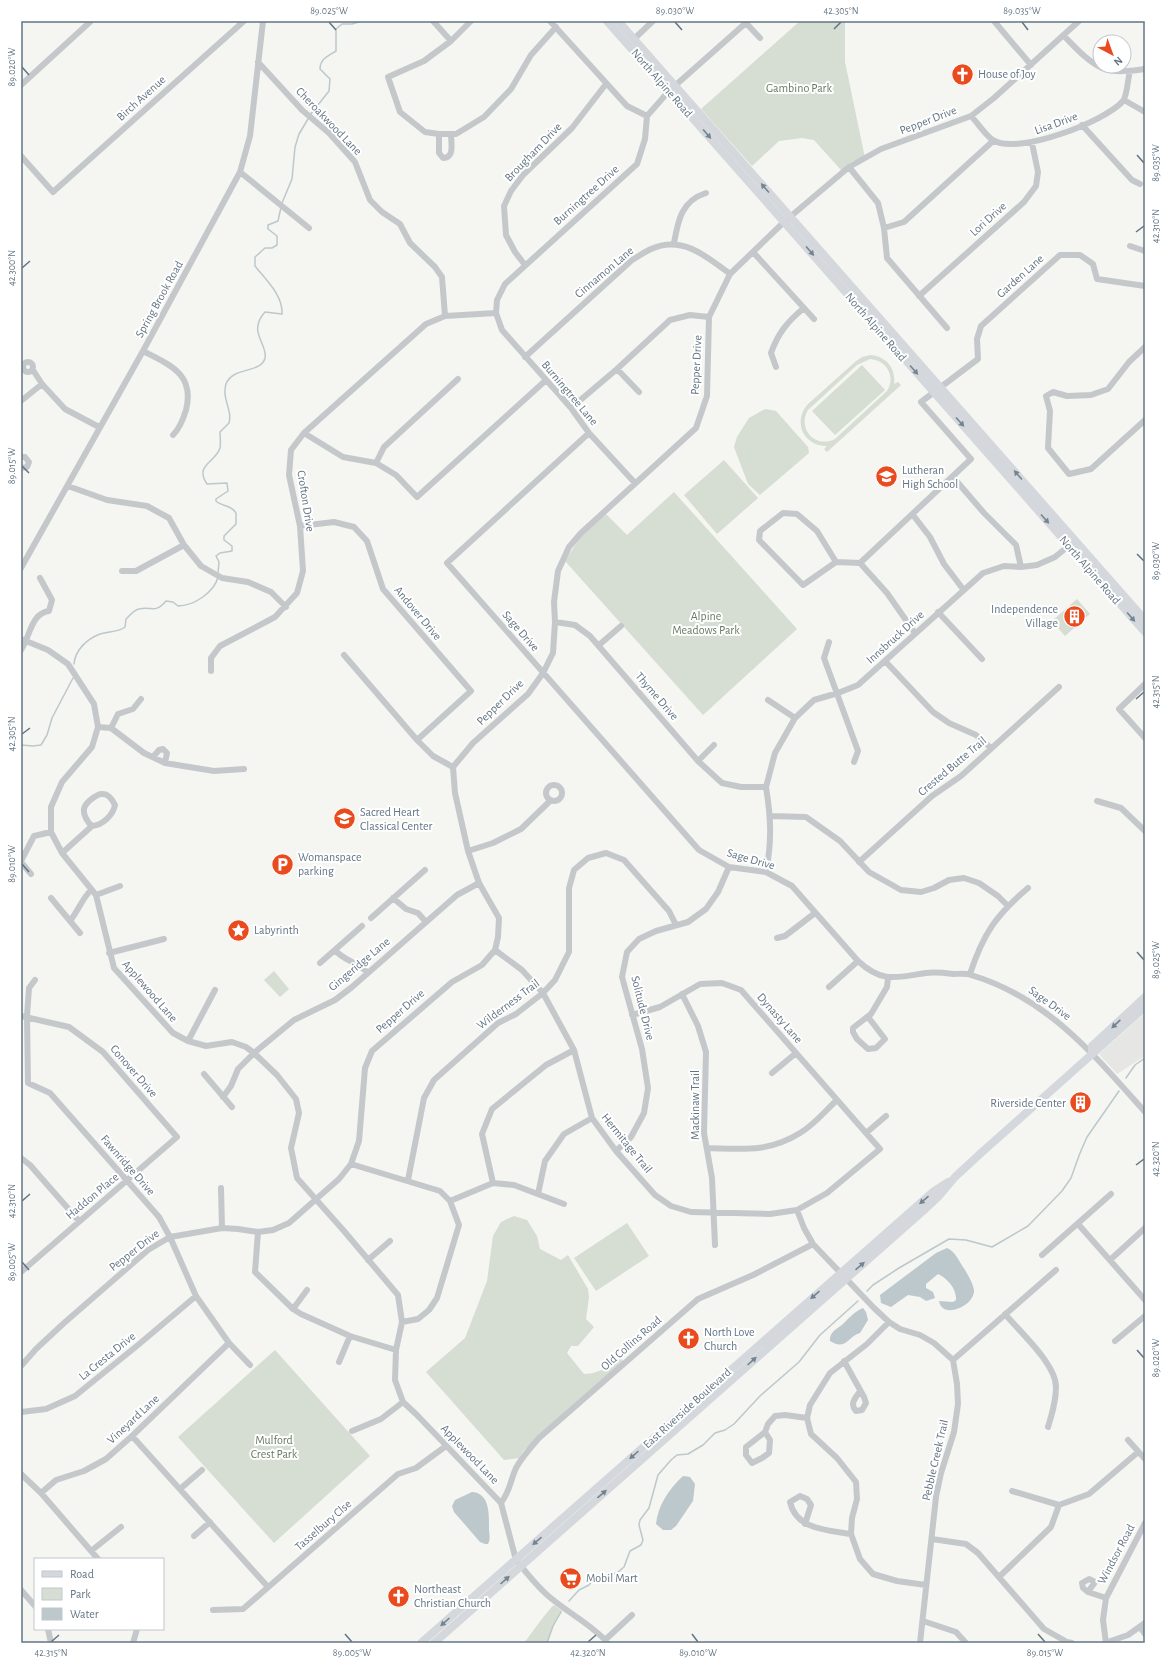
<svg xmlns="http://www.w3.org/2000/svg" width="1166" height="1664" font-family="'Alegreya Sans',sans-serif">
  <rect width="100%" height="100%" fill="#f5f5f1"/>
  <path fill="#e6e7e5" d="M1145,1013V1056L1117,1074L1099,1054Z"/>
  <path fill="#d6ddd2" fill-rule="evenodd" d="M800,21H845V62L865,158L853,161L841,170L814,140L802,138L779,141L752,166L701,109Z
    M870,355C886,356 896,368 894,384L898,382L901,385L827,452L824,449L827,446C804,446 792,422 808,404L855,362L862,357ZM870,359C887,360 896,377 887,391L835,439C815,449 797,428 808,410L857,365Z
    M862,365L885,390L835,435L812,411Z
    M765,409L776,411L808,447L809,453L760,495L748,484L734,447L737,437L749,418Z
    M724,460L758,498L717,534L684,495Z
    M674,492L797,629L703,715L565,561L581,536L606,514L627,535Z
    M1077,599L1090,614L1065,636L1052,621Z
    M274,971L289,989L280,997L264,980Z
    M514,1216L527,1220L537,1236L540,1249L561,1260L568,1255L588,1289L589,1297L586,1319L594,1327L578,1346H571L567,1353L584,1374C593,1374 602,1371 609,1365C614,1362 615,1360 620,1358L624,1362L544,1432L523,1451L519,1458L504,1460L426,1372L465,1338L487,1281L493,1236L501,1222Z
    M627,1223L649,1256L596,1291L574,1258Z
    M275,1350L370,1456L274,1543L178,1437Z
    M554,1605L562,1611L553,1626L547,1643H524C529,1637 550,1607 554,1605Z"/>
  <path fill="#bcc8cc" d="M947,1248C955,1251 959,1261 963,1267C967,1273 973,1283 974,1290C975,1306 942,1320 939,1301L953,1302L956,1300C957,1289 947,1278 938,1274L926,1284V1288L933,1292L935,1298L926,1301L920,1297L908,1295L891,1307L881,1303L880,1295L936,1253Z
    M863,1308L866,1312L868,1320L860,1333C847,1337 846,1351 830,1341C829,1332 837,1329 843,1324C850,1317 854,1312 863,1308Z
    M683,1476L690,1477L695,1484L693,1501L676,1526L671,1530H663L656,1524C658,1505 669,1489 683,1476Z
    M472,1492C490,1493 489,1515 489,1528C489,1535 491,1538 488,1544H485L480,1542L454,1512L452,1506L455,1500Z"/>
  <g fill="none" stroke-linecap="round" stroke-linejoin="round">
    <path stroke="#bcc8cc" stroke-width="1.5" d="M310,115L329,91L330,79L320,69C320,59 328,56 336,51V29L342,24H352L362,21
      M282,203L292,179L295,147L299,134L308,119
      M218,573L219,562L216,556L220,553L232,551V546L224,540V536L236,524V513C231,504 222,507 216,501V499L228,491L227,483L207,484C194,465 216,462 220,448C221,443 220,437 220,432L229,423C230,419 230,415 229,411C227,402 223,394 226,384C233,366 261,374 265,358C268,344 247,332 265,312L282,314C283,295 266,280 255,266V257L265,248H272L277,245V236L268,229V225L278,221L281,207
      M74,664C75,650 87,639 100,634C109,631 117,633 125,627L126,619C130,615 134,610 139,609C152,606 155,614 166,601L173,602L178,606C193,606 214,593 218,577
      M21,745L33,746L41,745L47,735L52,718L73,678
      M1126,1078L1135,1065L1145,1058
      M867,1291L873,1285L899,1268L949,1239L966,1240L992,1247L1028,1226L1062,1191L1071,1178L1080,1153L1087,1137L1119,1091
      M569,1601L579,1590L589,1585L594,1578L617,1573L624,1567L630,1551L641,1545L643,1540L639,1525L640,1520L649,1508L658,1475L671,1460L677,1455L688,1454L703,1445L715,1433L725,1430L734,1424L760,1396L799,1362L820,1335L858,1301
      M547,1643L553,1626L561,1612"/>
    <path stroke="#c5c8cb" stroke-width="6" d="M433,21L451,41
      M471,21L451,41L424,61L388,77L400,112L425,132L439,134H456L484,117L511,89L531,55L556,27
      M550,21L627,106L647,116
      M994,21L1031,65
      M746,23L760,38
      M1064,36C1075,47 1087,61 1102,68C1112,73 1134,71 1145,69
      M634,39L653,21
      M258,62L302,110L329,133L355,162L370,200L382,212L400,224L410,243L435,267L442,277L445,316
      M21,85L91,21
      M1124,100L1145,112
      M971,116C977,122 986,136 993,140C1017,156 1106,121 1123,101C1127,96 1128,78 1130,71
      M1082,125L1132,180L1140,184
      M439,134V153L443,158C455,158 451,143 451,134
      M21,156L53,192L244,21
      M849,167L878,203L884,228L887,258L947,328
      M240,172L309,228
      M884,228L904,222L993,141
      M674,243C678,221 681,201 706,193
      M1130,246L1145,251
      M753,252L814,319
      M525,265L515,252L506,235L504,206L511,191L523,175L572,128L606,84
      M919,296L1024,202L1036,186L1038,172L1032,143
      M1145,347L1129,362L1108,389L1091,395L1067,396L1053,392L1046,396L1050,411L1048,448L1069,474L1091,469L1145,420
      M143,351C170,365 195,374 186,410C183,420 180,428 173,435
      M525,357L632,260C638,257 644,252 651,249C682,235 706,256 730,274
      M23 367a5 5 0 1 1 10 0a5 5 0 1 1-10 0Z
      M776,367L771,353C778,333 788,321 804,308
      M617,369L639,392
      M33,370L42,384L65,409L99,427
      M21,401L42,384
      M571,408L617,369L670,320L690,315L709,317
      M304,433L343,457L376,463L396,475L417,497L545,381
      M589,433L447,563L699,850L729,867L766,872L792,886L858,961C883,984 897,977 926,973C935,972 945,973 953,974C959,974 966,973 971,975C1048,998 1094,1055 1145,1112
      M21,457H25L29,462L27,467L21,468
      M376,463L384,447L458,379
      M953,477L984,513L1016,545L1021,567
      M635,483L589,433L571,408L502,330L496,313L497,300L505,284L637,164L645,139L647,116L669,91L748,21
      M68,486L107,500L147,506L169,518L184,545L201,566L222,578L248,582L271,592L286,607
      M783,513L797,514L817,531L836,562L803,585L759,540L760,531Z
      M913,515L930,537L944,564L963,589
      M300,526L334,522L354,527L367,541L383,589L471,691L417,740
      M836,562L860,563L971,459L921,402L978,359L977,339L981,326L1060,255H1080L1093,264L1097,279L1145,286
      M860,563L887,593L915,633
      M21,568L143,351L240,172L250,136L263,21
      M122,571H136L184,545
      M938,612L982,659
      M555,622L575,625L590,636L698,761L722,783L741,787H766C771,818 772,841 766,872
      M21,639L48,650L68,664L94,704L98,727L92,747L62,782L51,807V832L34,836L21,861
      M829,642L824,658L858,751L854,762
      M599,645L621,626
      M21,650C30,637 31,613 49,611L52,600L40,578
      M344,655L417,740L433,756L453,767
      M885,661L933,712L949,723L976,735L991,748
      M211,671V658L220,646L275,617L297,593L303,571L300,526L289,475L291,450L304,433L426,324L445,316L496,313
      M1145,684L1119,709L1145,738
      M768,700L795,718
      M98,727L111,728L144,753L165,763L214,771L244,769
      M111,728L118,714L133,709L141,699
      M153,757L159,750L163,749L167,753L165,763
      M698,761L714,745
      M546 793a8 8 0 1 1 16 0a8 8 0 1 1-16 0Z
      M766,787L775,753L795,718L814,700L838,693L858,685L983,573L1004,566L1021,567L1037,565L1055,557L1072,543
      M1097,801L1121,808L1145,831
      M770,816L806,817L840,841L869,872L901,890L921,892L934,888L949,880L964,878L979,883L998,896L1008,906
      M51,832L62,853L96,895L114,968L173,1033L188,1041L206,1046L232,1042L246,1047L254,1053L277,1075L296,1099L299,1113L291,1148L297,1178L344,1231L398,1295L402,1322L396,1350L395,1380L403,1402L417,1415L501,1503L516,1560C527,1573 538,1588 552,1599C570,1614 592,1625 608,1643
      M468,851L493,843L521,829L550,801
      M62,853L92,826C103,825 113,815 115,805C113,801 109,794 103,794C97,793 85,803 84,809C83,815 88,823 92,826
      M21,862L31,874
      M859,862L932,796L961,776L1059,687
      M96,895L120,886
      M51,898L80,933
      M393,898L406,909L418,913L426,922
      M371,918L425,870
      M70,921C78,911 82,899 91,890
      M777,938L785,936L815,913
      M335,950C344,961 356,961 367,972
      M495,950L522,970L543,993L574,1050L592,1118L616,1151L655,1195L671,1206L691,1212L770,1214L797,1210L827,1193L880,1149L741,990L722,983L700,984L660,1007L632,1015
      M109,953L164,939
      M320,963L362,926
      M970,974C983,934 996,915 1028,888
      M35,980L29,988L27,1016L28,1083L50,1093L159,1217L170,1237L196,1296L229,1343L250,1365
      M829,987L858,961
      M682,994L698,1026L706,1052L704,1133L712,1178L715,1245
      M21,1016L69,1027L103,1052L177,1137L21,1272
      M868,1017L885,1039L876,1048L868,1049L857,1039L853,1032V1028L858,1024L871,1014L887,987L888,978
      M188,1041L215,990
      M772,1073L796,1053
      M204,1074L232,1107
      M223,1097L231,1086L238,1069L254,1053L294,1020L335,1000L352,987L457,895L479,883
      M866,1133L886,1116
      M707,1148C742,1149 768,1153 800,1133C814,1125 825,1111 837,1100
      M616,1151L631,1137L644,1113L648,1088L642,1049L622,977L627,952L639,939L656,931L688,922L706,909L718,892L729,867
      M21,1158L30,1165L79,1221
      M351,1164L440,1191L450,1201L459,1225L437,1298L429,1310L418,1319L402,1322
      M408,1180L424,1098L434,1080L498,1023L516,1014L543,993L555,980L569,952V888L574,870L588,858L606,853L624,860L669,911L676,925
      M493,1183L482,1134L492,1109L546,1065L574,1050
      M221,1188L222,1228
      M538,1194L545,1161L564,1134L592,1118
      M450,1201L493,1183L514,1185L564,1204
      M797,1210L804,1228L813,1244L874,1308L889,1322L900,1329L920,1335L934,1343L953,1360L957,1384L958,1404L954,1432L941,1473L936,1497L920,1643
      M1078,1224L1145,1300
      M258,1232L255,1272L293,1309L301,1314L350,1336L396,1350
      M1042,1255L1111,1194
      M368,1260L390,1241
      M1110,1260L1145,1228
      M293,1309L307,1290
      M1005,1314C1020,1332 1056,1364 1056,1387C1056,1401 1052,1414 1048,1427
      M889,1322L867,1344L830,1373L810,1405L807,1418L811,1434L837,1458L856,1482L857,1499L852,1518L851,1534L860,1559L873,1574L897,1581L926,1585
      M1115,1341L1145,1316
      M953,1360L1056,1270
      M844,1361L864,1397L866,1403L862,1410L856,1411C849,1403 856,1398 860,1391
      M339,1362L350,1336
      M21,1366L36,1349L64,1323L148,1250L170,1237L222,1228L238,1229L258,1232L273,1230L289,1223L339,1179L351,1164L359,1141L365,1068L372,1051L452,982L482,965L495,950L498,937L499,918L479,883L468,851L455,793L453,767L473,743L528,694L543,673L553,653L555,622L554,602L558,571L569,547L581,533L696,428L707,396L709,317L730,274L784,222L849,167L881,149L971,116L994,98L1079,21
      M21,1412L46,1409L75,1396L138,1345L196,1296
      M352,1431L381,1419L403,1402
      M765,1432L770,1440L769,1453L762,1458L752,1463L746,1455V1447L765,1432L768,1424L775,1416L785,1415L807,1418
      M132,1436L268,1587
      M1128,1440L1145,1459
      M21,1474L41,1493L98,1559
      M180,1489L202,1470
      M1012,1491L1059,1505L1089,1494L1137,1453
      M41,1493L56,1480L84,1471L106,1459L132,1436L229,1343
      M501,1503C511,1489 510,1481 516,1468C522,1457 531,1447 539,1438L698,1299L753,1275L813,1244
      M805,1524L811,1505L807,1499L800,1496L790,1502C796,1530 828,1530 851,1534
      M194,1536L210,1522
      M932,1539L966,1544L978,1553L1044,1629L1067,1642L1072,1643
      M91,1551L121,1527
      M999,1577L1051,1527L1059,1505
      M21,1590L35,1606
      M1088,1592L1095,1582L1089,1579L1082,1583L1083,1588L1088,1592L1106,1598
      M213,1610L243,1609L398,1474L416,1468L446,1446
      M923,1621L956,1632L966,1643
      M1140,1627L1145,1634
      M48,1629L51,1643
      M605,1640L632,1615
      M133,1643L137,1629
      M1105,1643L1128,1635L1145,1623
      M1106,1643L1103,1620L1106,1598L1145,1523"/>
    <path stroke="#d4d8dc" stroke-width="8" d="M607,21L1145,632
      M618,21L1145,620
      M1092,1053V1046L1145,997
      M421,1643L934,1191L948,1182
      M434,1643L923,1211L939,1196L955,1177L981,1153L1145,1007"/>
  </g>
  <defs><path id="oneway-solid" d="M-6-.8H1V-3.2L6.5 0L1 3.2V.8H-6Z"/></defs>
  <g fill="#748491">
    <use href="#oneway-solid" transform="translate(707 134) rotate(49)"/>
    <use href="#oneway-solid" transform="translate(765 188) rotate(-131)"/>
    <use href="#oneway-solid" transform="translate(810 251) rotate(49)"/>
    <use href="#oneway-solid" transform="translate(914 370) rotate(49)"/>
    <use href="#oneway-solid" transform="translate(960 422) rotate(48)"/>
    <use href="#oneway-solid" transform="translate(1018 475) rotate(-131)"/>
    <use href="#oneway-solid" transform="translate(1045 519) rotate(48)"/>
    <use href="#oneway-solid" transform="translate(1131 617) rotate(49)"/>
    <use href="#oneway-solid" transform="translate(1116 1024) rotate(137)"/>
    <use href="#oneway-solid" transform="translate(924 1200) rotate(139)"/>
    <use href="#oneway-solid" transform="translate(860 1266) rotate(-41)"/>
    <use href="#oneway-solid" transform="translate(815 1295) rotate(139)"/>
    <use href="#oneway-solid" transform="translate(752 1361) rotate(-42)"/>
    <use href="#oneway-solid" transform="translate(634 1455) rotate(138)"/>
    <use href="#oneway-solid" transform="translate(602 1494) rotate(-41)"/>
    <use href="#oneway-solid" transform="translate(537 1541) rotate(139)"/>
    <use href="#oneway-solid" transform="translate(505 1580) rotate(-42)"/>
    <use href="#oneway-solid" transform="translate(445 1622) rotate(138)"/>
  </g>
  <path fill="none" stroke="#637584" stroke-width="1.5" d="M329,22L336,30M675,22L682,30M1022,22L1028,30M834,29L841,22M22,67L29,75M1137,155L1144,163M1136,232L1144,226M22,268L30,261M22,466L29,473M1137,554L1144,561M1136,699L1144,692M22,734L30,728M22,864L29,872M1137,952L1144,960M1136,1165L1144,1159M22,1201L30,1194M22,1262L29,1270M1137,1350L1144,1358M345,1634L352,1642M692,1634L698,1642M1038,1634L1045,1642M51,1642L59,1635M588,1642L596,1635"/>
  <defs>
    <symbol id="church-disc" viewBox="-11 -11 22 22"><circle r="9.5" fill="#e94b1e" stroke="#fff"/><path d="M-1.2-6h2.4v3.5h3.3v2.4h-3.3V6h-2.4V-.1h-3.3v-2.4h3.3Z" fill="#fff"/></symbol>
    <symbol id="school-disc" viewBox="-11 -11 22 22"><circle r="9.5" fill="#e94b1e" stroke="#fff"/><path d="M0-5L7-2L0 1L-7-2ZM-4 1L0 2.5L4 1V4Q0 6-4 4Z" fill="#fff"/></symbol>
    <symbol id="building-disc" viewBox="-11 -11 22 22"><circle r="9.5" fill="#e94b1e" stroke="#fff"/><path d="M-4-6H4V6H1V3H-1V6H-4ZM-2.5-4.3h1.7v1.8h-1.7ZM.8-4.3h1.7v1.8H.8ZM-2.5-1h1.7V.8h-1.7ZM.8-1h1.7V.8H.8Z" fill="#fff"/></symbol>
    <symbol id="parking-disc" viewBox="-11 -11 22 22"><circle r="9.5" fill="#e94b1e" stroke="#fff"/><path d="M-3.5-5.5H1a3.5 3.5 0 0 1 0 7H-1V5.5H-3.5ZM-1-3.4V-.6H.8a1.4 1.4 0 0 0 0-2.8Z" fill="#fff"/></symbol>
    <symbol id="sight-disc" viewBox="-11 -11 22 22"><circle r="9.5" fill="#e94b1e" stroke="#fff"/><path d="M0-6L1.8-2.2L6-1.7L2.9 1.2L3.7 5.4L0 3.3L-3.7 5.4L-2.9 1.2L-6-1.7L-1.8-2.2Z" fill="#fff"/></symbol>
    <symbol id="supermarket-disc" viewBox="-11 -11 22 22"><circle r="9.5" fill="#e94b1e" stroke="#fff"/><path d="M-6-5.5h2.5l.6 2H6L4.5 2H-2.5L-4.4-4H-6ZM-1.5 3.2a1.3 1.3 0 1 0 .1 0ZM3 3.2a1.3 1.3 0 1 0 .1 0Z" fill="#fff"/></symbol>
  </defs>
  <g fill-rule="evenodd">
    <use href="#church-disc" x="950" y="62" width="25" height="25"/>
    <use href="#school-disc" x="874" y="464" width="25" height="25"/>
    <use href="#building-disc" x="1062" y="604" width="25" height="25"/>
    <use href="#school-disc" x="332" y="806" width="25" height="25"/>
    <use href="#parking-disc" x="270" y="852" width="25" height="25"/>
    <use href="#sight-disc" x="226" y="918" width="25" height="25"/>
    <use href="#building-disc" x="1068" y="1090" width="25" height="25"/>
    <use href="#church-disc" x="676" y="1326" width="25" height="25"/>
    <use href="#supermarket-disc" x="558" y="1566" width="25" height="25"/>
    <use href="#church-disc" x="386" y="1584" width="25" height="25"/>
  </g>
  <g text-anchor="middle" stroke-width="4" stroke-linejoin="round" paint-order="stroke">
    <g font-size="12" fill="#637584" stroke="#fff" text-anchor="start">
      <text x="978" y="78">House of Joy</text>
      <text x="902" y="474">Lutheran<tspan x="902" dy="14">High School</tspan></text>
      <text x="1058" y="613" text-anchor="end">Independence<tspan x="1058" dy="14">Village</tspan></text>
      <text x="360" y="816">Sacred Heart<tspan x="360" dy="14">Classical Center</tspan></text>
      <text x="298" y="861">Womanspace<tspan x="298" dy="14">parking</tspan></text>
      <text x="254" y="934">Labyrinth</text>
      <text x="1066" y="1107" text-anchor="end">Riverside Center</text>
      <text x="704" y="1336">North Love<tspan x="704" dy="14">Church</tspan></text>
      <text x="586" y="1582">Mobil Mart</text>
      <text x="414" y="1593">Northeast<tspan x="414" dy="14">Christian Church</tspan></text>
    </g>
    <g font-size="12" fill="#637584" stroke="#fff">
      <text transform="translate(662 83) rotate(49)" y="4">North Alpine Road</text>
      <text transform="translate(141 98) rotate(-42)" y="4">Birch Avenue</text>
      <text transform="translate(928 120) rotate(-21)" y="4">Pepper Drive</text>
      <text transform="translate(329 121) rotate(46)" y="4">Cheroakwood Lane</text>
      <text transform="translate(1056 123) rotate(-20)" y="4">Lisa Drive</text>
      <text transform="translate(533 152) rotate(-46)" y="4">Brougham Drive</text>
      <text transform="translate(586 195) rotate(-42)" y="4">Burningtree Drive</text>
      <text transform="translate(988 219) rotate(-42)" y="4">Lori Drive</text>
      <text transform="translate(604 272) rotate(-40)" y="4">Cinnamon Lane</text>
      <text transform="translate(1020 276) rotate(-42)" y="4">Garden Lane</text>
      <text transform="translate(159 299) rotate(-61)" y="4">Spring Brook Road</text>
      <text transform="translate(876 327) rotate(49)" y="4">North Alpine Road</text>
      <text transform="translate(696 365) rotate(-87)" y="4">Pepper Drive</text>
      <text transform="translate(570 393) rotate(50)" y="4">Burningtree Lane</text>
      <text transform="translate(306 501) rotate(81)" y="4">Crofton Drive</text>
      <text transform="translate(1090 570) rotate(49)" y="4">North Alpine Road</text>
      <text transform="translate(418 613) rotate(50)" y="4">Andover Drive</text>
      <text transform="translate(521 631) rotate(49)" y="4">Sage Drive</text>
      <text transform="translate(895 637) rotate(-42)" y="4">Innsbruck Drive</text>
      <text transform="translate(657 696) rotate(49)" y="4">Thyme Drive</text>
      <text transform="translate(500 702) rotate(-44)" y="4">Pepper Drive</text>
      <text transform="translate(952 766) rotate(-40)" y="4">Crested Butte Trail</text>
      <text transform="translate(751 859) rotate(16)" y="4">Sage Drive</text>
      <text transform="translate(359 964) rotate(-40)" y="4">Gingeridge Lane</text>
      <text transform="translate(150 991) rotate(49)" y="4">Applewood Lane</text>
      <text transform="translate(1050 1003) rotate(36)" y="4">Sage Drive</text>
      <text transform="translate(508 1004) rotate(-37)" y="4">Wilderness Trail</text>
      <text transform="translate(643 1008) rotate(76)" y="4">Solitude Drive</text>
      <text transform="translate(400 1011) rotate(-41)" y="4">Pepper Drive</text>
      <text transform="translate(780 1018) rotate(49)" y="4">Dynasty Lane</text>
      <text transform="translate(134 1071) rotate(49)" y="4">Conover Drive</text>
      <text transform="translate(695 1105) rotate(-90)" y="4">Mackinaw Trail</text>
      <text transform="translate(627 1143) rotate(51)" y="4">Hermitage Trail</text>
      <text transform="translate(128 1165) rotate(49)" y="4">Fawnridge Drive</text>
      <text transform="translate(92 1196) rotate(-40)" y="4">Haddon Place</text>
      <text transform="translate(134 1250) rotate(-38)" y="4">Pepper Drive</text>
      <text transform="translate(631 1343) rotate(-41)" y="4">Old Collins Road</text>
      <text transform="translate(107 1356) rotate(-39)" y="4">La Cresta Drive</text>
      <text transform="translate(687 1408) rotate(-42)" y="4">East Riverside Boulevard</text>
      <text transform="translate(133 1419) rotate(-43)" y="4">Vineyard Lane</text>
      <text transform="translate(470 1454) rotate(46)" y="4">Applewood Lane</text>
      <text transform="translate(935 1460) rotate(-77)" y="4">Pebble Creek Trail</text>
      <text transform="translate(323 1525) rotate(-41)" y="4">Tasselbury Clse</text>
      <text transform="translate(1116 1554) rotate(-62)" y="4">Windsor Road</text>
    </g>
    <g font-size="12" fill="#677b62" stroke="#fff">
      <text x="799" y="92">Gambino Park</text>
      <text x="706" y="620">Alpine<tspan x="706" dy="14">Meadows Park</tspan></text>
      <text x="274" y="1444">Mulford<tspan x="274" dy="14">Crest Park</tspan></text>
    </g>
  </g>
  <rect width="1166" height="1664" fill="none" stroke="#ffffff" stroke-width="44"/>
  <rect x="34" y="1558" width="130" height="72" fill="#ffffff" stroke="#c1c8ce"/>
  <rect x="42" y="1571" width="20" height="6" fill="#d4d8dc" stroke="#c1c8ce"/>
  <text x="70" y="1578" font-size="12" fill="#637584">Road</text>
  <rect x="42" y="1588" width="20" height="12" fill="#d6ddd2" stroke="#c1c8ce"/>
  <text x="70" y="1598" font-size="12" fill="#637584">Park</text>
  <rect x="42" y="1608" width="20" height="12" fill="#bcc8cc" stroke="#c1c8ce"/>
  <text x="70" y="1618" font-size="12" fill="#637584">Water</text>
  <g transform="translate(1112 54) rotate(139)"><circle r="19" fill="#ffffff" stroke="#c1c8ce"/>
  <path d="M0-3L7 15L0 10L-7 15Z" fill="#e94b1e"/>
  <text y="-6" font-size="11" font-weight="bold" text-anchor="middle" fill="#637584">N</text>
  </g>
  <rect x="22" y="22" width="1122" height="1620" fill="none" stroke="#637584" stroke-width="1.5"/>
  <g font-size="10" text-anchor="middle" fill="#637584">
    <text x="329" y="14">89.025°W</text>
    <text x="675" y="14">89.030°W</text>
    <text x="841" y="14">42.305°N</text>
    <text x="1022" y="14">89.035°W</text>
    <text transform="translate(11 67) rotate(-90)" y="4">89.020°W</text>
    <text transform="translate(1155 163) rotate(-90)" y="4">89.035°W</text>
    <text transform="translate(1155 226) rotate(-90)" y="4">42.310°N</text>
    <text transform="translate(11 268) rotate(-90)" y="4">42.300°N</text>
    <text transform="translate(11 466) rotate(-90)" y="4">89.015°W</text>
    <text transform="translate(1155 561) rotate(-90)" y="4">89.030°W</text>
    <text transform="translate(1155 692) rotate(-90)" y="4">42.315°N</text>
    <text transform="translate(11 734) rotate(-90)" y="4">42.305°N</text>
    <text transform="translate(11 864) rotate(-90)" y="4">89.010°W</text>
    <text transform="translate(1155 960) rotate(-90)" y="4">89.025°W</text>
    <text transform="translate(1155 1159) rotate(-90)" y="4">42.320°N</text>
    <text transform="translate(11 1201) rotate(-90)" y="4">42.310°N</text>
    <text transform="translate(11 1262) rotate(-90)" y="4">89.005°W</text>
    <text transform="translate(1155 1358) rotate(-90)" y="4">89.020°W</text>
    <text x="51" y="1656">42.315°N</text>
    <text x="352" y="1656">89.005°W</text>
    <text x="588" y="1656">42.320°N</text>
    <text x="698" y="1656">89.010°W</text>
    <text x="1045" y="1656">89.015°W</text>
  </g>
</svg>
